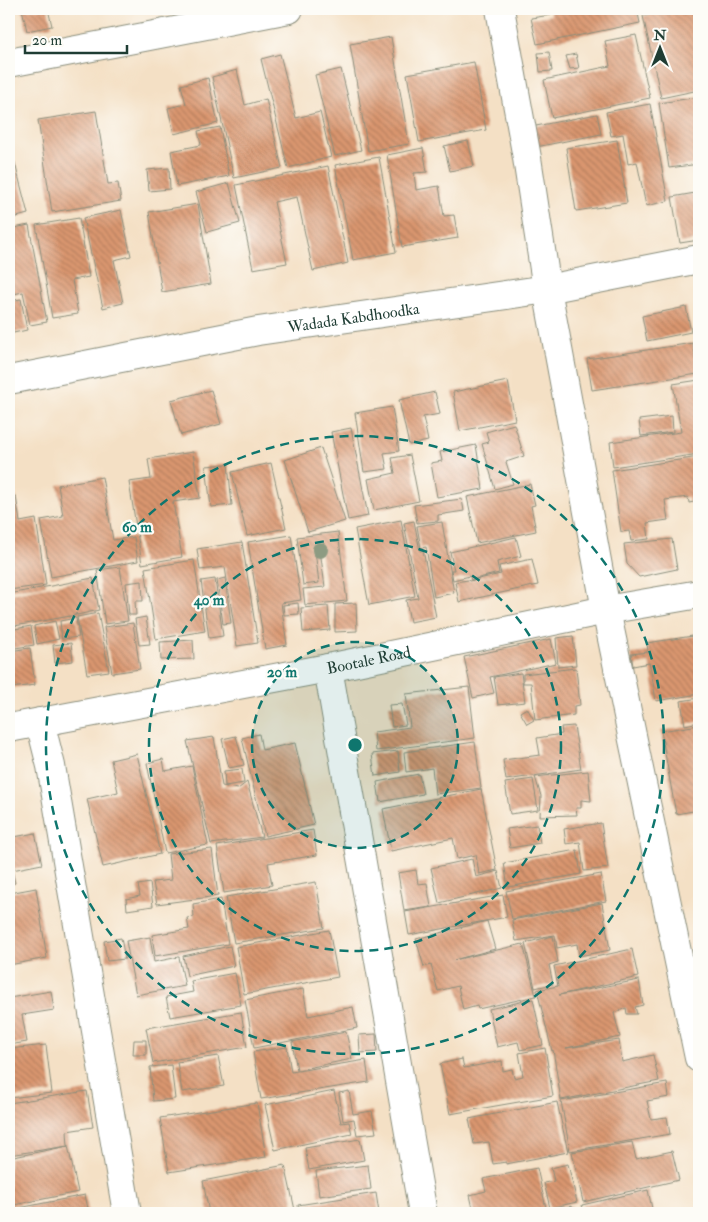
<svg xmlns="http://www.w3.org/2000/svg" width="708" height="1222" font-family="'IM FELL Double Pica',serif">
  <defs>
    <pattern id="building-back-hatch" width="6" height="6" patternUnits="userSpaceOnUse" patternTransform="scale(1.25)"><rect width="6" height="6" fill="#da966f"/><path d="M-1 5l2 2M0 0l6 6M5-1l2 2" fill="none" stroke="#b07c5c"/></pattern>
  </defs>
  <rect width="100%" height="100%" fill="#fdfcf7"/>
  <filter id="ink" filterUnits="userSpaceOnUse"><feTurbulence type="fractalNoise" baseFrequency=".02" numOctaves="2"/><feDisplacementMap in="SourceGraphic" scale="10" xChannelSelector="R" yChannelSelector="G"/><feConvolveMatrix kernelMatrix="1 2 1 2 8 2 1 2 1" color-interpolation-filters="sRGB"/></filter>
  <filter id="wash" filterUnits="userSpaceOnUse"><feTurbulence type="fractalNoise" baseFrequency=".0096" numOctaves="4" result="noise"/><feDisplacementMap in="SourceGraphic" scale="20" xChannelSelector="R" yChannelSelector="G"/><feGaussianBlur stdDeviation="1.12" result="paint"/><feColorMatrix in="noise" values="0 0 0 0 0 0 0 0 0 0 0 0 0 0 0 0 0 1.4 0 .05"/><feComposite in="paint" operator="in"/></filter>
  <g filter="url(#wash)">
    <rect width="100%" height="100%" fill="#f4e0c5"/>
    <g id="blocks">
      <path fill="url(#building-back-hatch)" d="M22,9H48L52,26L27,31Z
        M550,9H637L640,23L537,44L531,18L551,15Z
        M678,9H699V90L661,98L643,16Z
        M636,35L650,98L552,118L544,80L610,66L605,41Z
        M391,37L409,144L368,151L350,44Z
        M549,52L552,71L540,72L538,53Z
        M280,54L296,118L320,112L331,157L288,168L261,59Z
        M576,54L579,68L570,69L566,56Z
        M474,62L486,130L419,142L407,74Z
        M341,69L361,150L335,156L315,75Z
        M237,70L245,105L266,99L282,168L234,178L212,77Z
        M208,78L218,123L174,134L168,108L186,104L181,85Z
        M699,97V164L669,168L659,103Z
        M650,104L668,201L646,206L637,162L628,164L623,134L611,136L606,112Z
        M96,111L108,184L118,183L121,201L52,212L38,120Z
        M597,114L601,134L536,147L531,127Z
        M220,127L229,176L177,186L171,151L201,145L198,131Z
        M9,140L28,214L9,219Z
        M617,140L627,203L576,211L566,148Z
        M468,141L474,166L450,171L444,146Z
        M423,148L427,172L414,173L416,190L439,186L444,216L454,215L458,238L402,247L387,155Z
        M379,157L396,252L353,260L335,165Z
        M328,166L348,263L313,271L297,197L274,202L287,263L253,269L236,185Z
        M169,168L170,189L149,191L147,170Z
        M229,183L240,223L207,232L196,192Z
        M695,193L699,214V240L680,243L672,197Z
        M198,204L211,284L162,292L149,212Z
        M121,210L131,256L114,260L123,303L103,308L83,218Z
        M79,218L89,277L72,280L78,314L52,318L36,225Z
        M29,225L47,322L30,325L23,292L9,295V229Z
        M21,299L27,330L9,334V301Z
        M686,307L691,332L647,341L642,316Z
        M693,343L698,374L592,390L587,359Z
        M699,380V454L613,467L610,442L681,432L673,384Z
        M508,381L515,420L460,431L453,392Z
        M211,390L221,424L181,435L171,400Z
        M435,392L440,414L423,417L428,441L409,445L399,400Z
        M392,407L399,451L384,453L387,469L364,472L355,413Z
        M672,416L673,432L641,436L639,420Z
        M514,424L524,456L506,462L513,484L495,489L482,444L489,442L486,432Z
        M351,428L368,516L348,520L331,432Z
        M476,445L483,489L437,497L431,463L442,461L440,452Z
        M321,448L345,521L308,532L285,460Z
        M193,452L200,498L173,502L182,557L142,564L129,482L151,479L148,459Z
        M410,455L419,501L374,510L368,479L395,473L392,458Z
        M699,457V501L689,503L688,497L665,500L668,520L647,523L649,539L631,541L629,531L621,532L612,470Z
        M271,463L286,528L247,536L232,472Z
        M228,464L232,505L211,507L206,466Z
        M102,477L113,540L134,537L138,561L51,577L41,520L63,516L58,485Z
        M530,484L535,505L531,506L536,531L477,543L467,497Z
        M16,496L20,522L36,519L46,585L9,590V498Z
        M462,499L464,511L438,515V521L417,523L414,505Z
        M401,520L415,596L369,605L355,529Z
        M414,521L420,551L423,550L436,617L410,622L406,600L418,598L404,523Z
        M442,522L454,593L434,597L426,547L421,548L417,526Z
        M338,532L347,601L305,605L303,589L325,587L320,550L315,551L319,583L303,585L297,537Z
        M291,535L301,600L281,603L287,645L265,649L248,542Z
        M516,537L521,556L497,562L499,573L471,580L470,576L453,580L451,570H454L450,552Z
        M672,539L677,569L639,577L627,564L624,544Z
        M242,542L258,643L237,646L225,567L200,570L197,549Z
        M532,559L538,585L459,602L455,582L468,580L469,581L501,574L499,566Z
        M194,560L205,631L156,639L145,568Z
        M120,567L128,621L105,624L97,570Z
        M93,578L99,610L77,615L76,613V615L9,627V594Z
        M225,578L231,623L223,624L217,580Z
        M215,579L223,636L209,638L201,581Z
        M142,581L143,601H135L136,615H129L126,583Z
        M298,603L299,614L284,615L283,605Z
        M356,603L357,631L335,632V604Z
        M328,606L330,630L303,632L301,608Z
        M98,613L109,671L87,674L77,617Z
        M146,617L150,644L139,645L135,619Z
        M76,618L79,637L62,639L60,621Z
        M55,621L59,639L37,644L34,626Z
        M133,623L140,669L112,673L104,627Z
        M31,626L34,645L9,649V630Z
        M699,635V694L656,701L651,670L649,663L633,666L631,654L648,652L647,643Z
        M573,636L576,665L558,667L556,638Z
        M551,639L556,663L490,677L494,693L473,698L464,657Z
        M193,640L194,659L161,660L160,642Z
        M71,643L73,661L55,663L53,645Z
        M30,648L35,685L11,688L9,671V651Z
        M576,668L580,705L574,706V715L535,720L531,683H523V674Z
        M521,673L525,702L498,705L494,677Z
        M469,687L475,738L376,751L374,732L410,727L406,694Z
        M699,698V722L685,725L681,701Z
        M402,704L406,725L392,727L389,705Z
        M527,708L534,720L527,724L520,712Z
        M699,725V810L676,814L661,731Z
        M574,726L581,769L506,780L503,760L540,755L537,738L562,734L561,727Z
        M259,734L262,750L295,743L314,825L265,836L242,738Z
        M236,736L244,765L229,768L222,739Z
        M214,737L222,786L238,789L247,782L262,837L211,844L187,741Z
        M475,742L481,788L435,794L432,768L406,772L404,752Z
        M398,751L400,772L375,776L372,754Z
        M137,754L160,854L103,867L87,799L118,792L111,760Z
        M163,759L165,771L192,766L208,845L165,853L147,763Z
        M242,769L244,783L225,786L224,771Z
        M588,771L591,801L581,800V808H576L577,815L540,816L541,796L535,777Z
        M419,774L423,794L380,802L377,782Z
        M533,779L538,810L510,814L505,783Z
        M481,789L497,870L479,874L476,855L457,859L453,838L391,851L383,809Z
        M9,813H10L13,833L9,834Z
        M601,823L608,868L584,871L580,842L566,844L564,829Z
        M537,825L540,843L510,848L507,829Z
        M313,830L317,855L268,863L272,885L224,893L217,846Z
        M35,833L42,864L12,870L15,883L9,885V838Z
        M212,849L218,896L157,904L153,882L171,880L168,854Z
        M577,850L581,874L508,887L504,863Z
        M472,859L476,877L498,871L502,888L439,903L431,868Z
        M416,870L418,884L427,883L431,907L404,911L398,873Z
        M601,874L606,901L512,919L506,891Z
        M316,882L324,928L234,943L226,897Z
        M150,883L153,906L127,910L126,899L140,896L138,885Z
        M36,888L47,958L9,965V893Z
        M503,895L507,917L409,935L405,912Z
        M221,899L228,944L155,956L152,935L189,929L187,918L194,917L193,904Z
        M602,903L610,950L579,956L577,944L557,948L555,935L516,941L512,920Z
        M487,921L495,949L454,960L523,944L536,996L478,1009L477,1006L463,1010L458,986L438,991L431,965L424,967L416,939Z
        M329,930L338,977L244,994L236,947Z
        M553,936L558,962L549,965L553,984L535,988L525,943Z
        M150,937L154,962L179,957L185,986L136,995L126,941Z
        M121,938L125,959L107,961L104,941Z
        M230,946L234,966L187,976L183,956Z
        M632,949L638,977L559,995L639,980L643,1005L635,1007L637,1014H627L626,1008L614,1013L620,1037L566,1048L619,1040L622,1062L653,1055L659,1081L561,1100L553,1050L552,1051L537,990L558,986L554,966Z
        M235,973L241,1005L170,1017L166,997L193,992L191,981Z
        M303,989L308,1016L353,1007L357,1028L254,1048L245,1000Z
        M51,991L54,1010L22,1015L27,1042L9,1045V998Z
        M533,999L543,1045L520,1050L518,1042L497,1047L489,1009Z
        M241,1012L247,1047L153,1063L146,1028Z
        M346,1032L352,1059L297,1070L292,1042Z
        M376,1034L377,1052L360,1053L359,1035Z
        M134,1040H146V1055H133Z
        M46,1045L52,1093L9,1098V1049Z
        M287,1047L291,1072L366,1060L369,1082L261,1099L253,1052Z
        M545,1048L553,1096L450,1114L440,1064L462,1059L464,1068L502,1061L503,1071L512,1069L514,1078L523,1076L519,1053Z
        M218,1056L224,1086L182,1092L177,1062Z
        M171,1065L175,1099L153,1101L150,1067Z
        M667,1083L669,1097L647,1101L651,1119L667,1117L670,1134L570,1151L561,1101Z
        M87,1091L93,1127L67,1131L68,1146L9,1155V1103Z
        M334,1091L341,1123L349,1122L352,1134L275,1150L265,1105Z
        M349,1091L353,1114L372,1111L376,1133L357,1135L354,1119L343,1121L339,1093Z
        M557,1102L568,1152L506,1164V1162L493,1164L489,1142L474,1144L469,1119Z
        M257,1103L266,1157L169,1172L160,1118Z
        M360,1139L364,1160L309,1170L305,1148Z
        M632,1142L636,1159L672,1151L679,1180L583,1202L572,1152Z
        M68,1146L78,1192L9,1206V1158Z
        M568,1164L577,1202L550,1208L544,1183L554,1181L551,1168Z
        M285,1165L295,1210L278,1213H209L203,1181Z
        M368,1165L371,1189L319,1196L316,1171Z
        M537,1168L546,1208L521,1213H474L470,1195L486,1191L483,1179Z
        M648,1190L653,1213H584L582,1205Z
        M376,1193L379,1213H299L298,1205Z
        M85,1195L89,1213H9V1210Z
        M572,1206L573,1213H536V1212Z"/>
    </g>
  </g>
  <g filter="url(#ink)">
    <use href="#blocks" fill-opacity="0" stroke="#8a8e7c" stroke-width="1"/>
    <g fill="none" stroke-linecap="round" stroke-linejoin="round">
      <defs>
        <g id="minor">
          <path d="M500,9L527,158L547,289L606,610L699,1058"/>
          <path d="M9,63L289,9"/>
          <path id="s1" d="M9,380L258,331L547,289L699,259"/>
          <path d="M328,668L423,1213"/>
          <path d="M40,722L51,766L127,1213"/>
          <path id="s2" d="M9,728L328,668L606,610L699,594"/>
        </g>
      </defs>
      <use href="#minor" stroke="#8a8e7c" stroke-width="30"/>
      <use href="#minor" stroke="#fff" stroke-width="28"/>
    </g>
    <circle fill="#8d9b82" cx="320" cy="550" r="8"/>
  </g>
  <circle cx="355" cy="745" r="103" fill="#0f766e" fill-opacity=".12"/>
  <g fill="none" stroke="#0f766e" stroke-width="2.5" stroke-dasharray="9 6">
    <circle cx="355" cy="745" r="103"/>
    <circle cx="355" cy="745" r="206"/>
    <circle cx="355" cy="745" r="309"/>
  </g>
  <g text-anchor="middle" stroke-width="4.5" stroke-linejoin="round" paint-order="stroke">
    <g font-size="16" fill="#1f3d34" stroke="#fdfcf7">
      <text dy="6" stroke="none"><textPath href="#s1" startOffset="350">Wadada Kabdhoodka</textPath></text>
      <text dy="6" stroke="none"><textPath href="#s2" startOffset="366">Bootale Road</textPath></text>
    </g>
  </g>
  <circle cx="355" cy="745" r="8" fill="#0f766e" stroke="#fdfcf7" stroke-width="2.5"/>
  <g font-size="15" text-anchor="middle" font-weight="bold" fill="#0f766e" stroke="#fdfcf7" stroke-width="4.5" stroke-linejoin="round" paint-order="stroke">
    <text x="137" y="532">60 m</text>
    <text x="209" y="605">40 m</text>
    <text x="282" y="677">20 m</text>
  </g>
  <rect width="708" height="1222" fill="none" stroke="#fdfcf7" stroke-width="30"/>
  <g transform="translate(660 48)" stroke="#fdfcf7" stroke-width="4" paint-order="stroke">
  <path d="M0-4L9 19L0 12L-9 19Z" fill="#1f3d34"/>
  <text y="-8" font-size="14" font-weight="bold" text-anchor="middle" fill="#1f3d34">N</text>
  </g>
  <path d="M25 45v8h102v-8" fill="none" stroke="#1f3d34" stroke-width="2.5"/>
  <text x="32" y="45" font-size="15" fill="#1f3d34" stroke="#fdfcf7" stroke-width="4" paint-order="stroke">20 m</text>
</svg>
